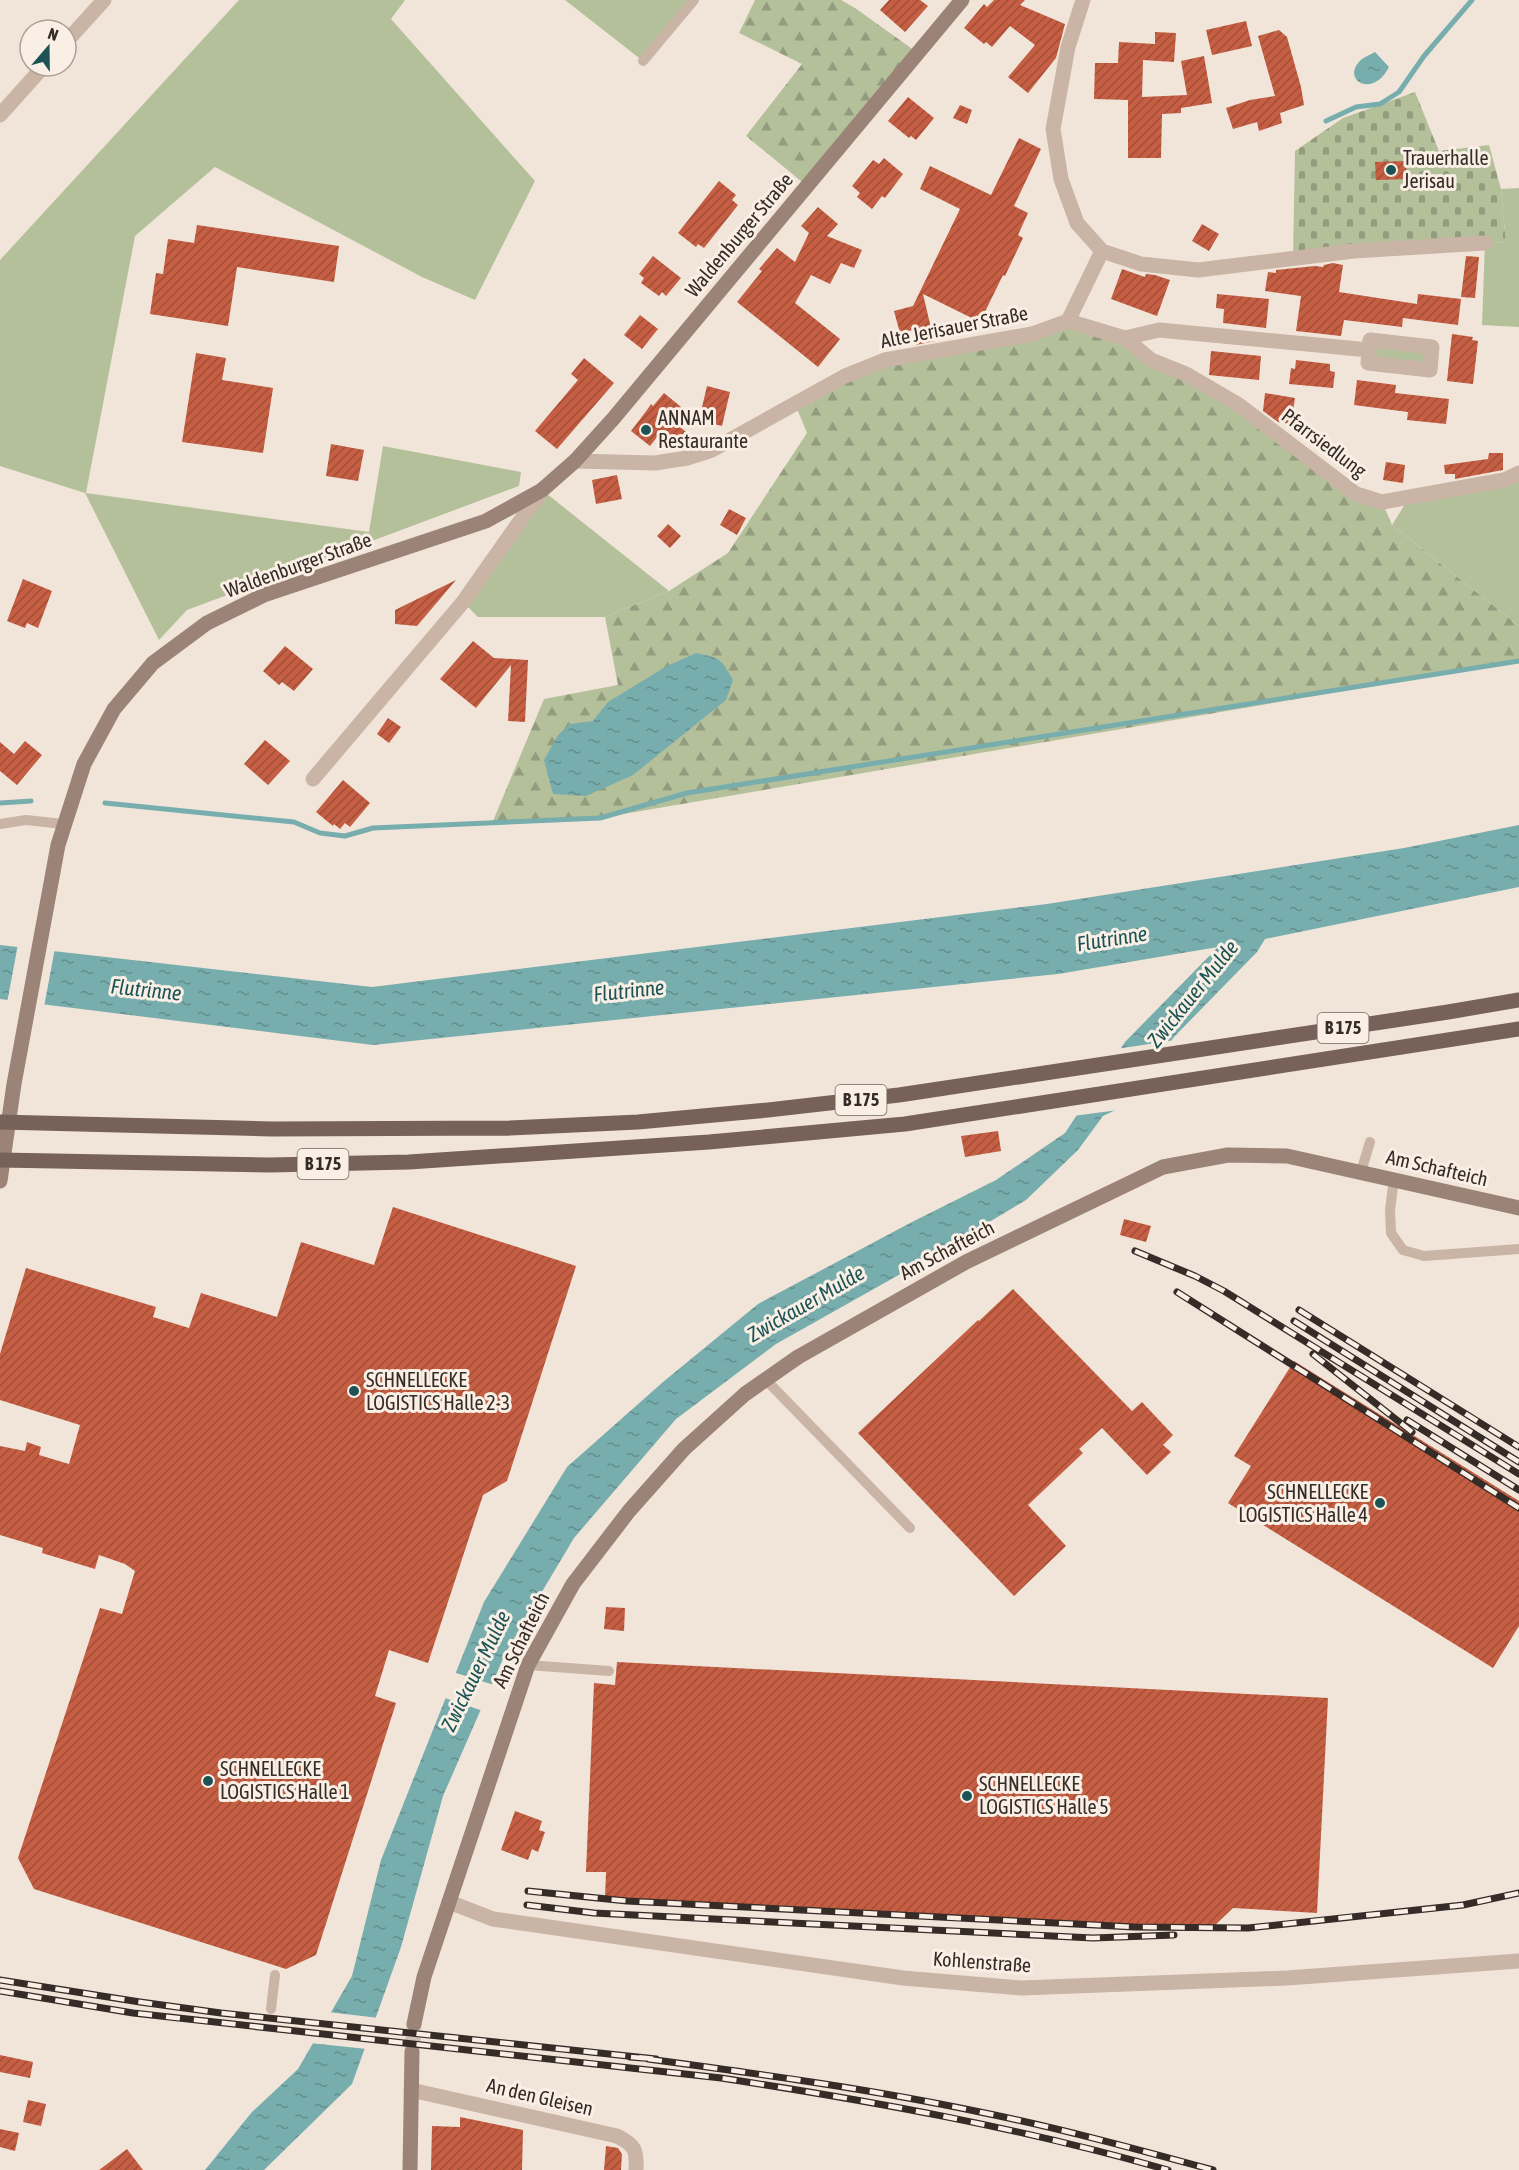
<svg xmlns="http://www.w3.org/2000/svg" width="1519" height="2170" font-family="'Asap Condensed',sans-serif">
  <defs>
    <pattern id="forest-firs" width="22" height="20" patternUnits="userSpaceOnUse" patternTransform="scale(1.5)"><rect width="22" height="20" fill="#b4c09a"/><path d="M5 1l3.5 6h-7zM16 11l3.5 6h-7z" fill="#939c7e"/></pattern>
    <pattern id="cemetery-stones" width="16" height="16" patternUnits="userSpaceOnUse" patternTransform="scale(1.5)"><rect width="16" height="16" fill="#b4c09a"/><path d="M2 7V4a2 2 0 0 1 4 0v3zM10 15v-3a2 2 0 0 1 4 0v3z" fill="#939c7e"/></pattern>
    <pattern id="water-ripples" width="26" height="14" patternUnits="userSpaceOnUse" patternTransform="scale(1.5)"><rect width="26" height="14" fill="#78adae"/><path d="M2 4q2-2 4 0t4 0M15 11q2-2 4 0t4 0" fill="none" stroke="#638d8e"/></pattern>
    <pattern id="building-hatch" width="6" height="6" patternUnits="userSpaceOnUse" patternTransform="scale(1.5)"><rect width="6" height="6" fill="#c55e43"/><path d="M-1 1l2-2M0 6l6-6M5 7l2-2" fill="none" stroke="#a14e38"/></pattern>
  </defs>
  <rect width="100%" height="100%" fill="#f1e5d9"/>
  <path fill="#b4c09a" d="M239,0H405L391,19L535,181L475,300L422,277L215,167L135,236L86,493L369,532L383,446L521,472L519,486L187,610L159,640L85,493L0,466V260Z
    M565,0H694L643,61Z
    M1519,188V327L1482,325L1485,243L1506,242L1501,189Z
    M1370,340L1432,347L1430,370L1368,363Z
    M1519,477V626L1392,525L1407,501Z
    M542,490L669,591L605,617H478L463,602Z"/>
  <path fill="url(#forest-firs)" d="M755,0H841L855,8L918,53L807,186L746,136L802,64L739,33Z
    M1068,321L1125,338L1186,374L1356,494L1382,502L1392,525L1519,626V661L600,818L493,821L544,699L618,685L605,617L669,591L728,553L807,433L795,404L845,376Z"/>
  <path fill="url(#cemetery-stones)" d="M1415,92L1439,151L1489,145L1501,189L1506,242L1354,251L1293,258L1295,151L1343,118Z"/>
  <path fill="url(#water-ripples)" d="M1375,52L1389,67C1373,99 1342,80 1359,62C1363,57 1370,55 1375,52Z
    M696,653C721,658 721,659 733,680L726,700L633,775L586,796L553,794L544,760L558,735L570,724L593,721L608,702L667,666Z
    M1519,825V887L1265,939L1257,952L1174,1037L1124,1106L1103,1116L1078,1150L1026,1200L936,1254L776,1344L676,1419L574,1538L506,1652L443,1796L401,1947L352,2084L264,2170H205L252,2112L298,2069L352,1976L381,1860L484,1602L567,1467L663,1382L758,1304L910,1223L996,1180L1065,1133L1125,1042L1218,947L1058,974L373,1045L0,999V945L372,987L1047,904L1404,848Z"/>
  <path fill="#f1e5d9" d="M18,944L55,948L44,1007L7,1003Z
    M1176,1040L1126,1109L1073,1116L1116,1049Z
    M453,1672L494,1685L483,1711L442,1697Z
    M328,2012L379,2018L367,2049L310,2043Z"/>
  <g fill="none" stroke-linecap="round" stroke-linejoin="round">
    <path stroke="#78adae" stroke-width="5" d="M1326,121L1356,107L1380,104L1399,92L1424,56L1472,0
      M0,803L31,801
      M105,803L294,822L320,833L345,836L373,828L600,818L687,793L1519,661"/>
  </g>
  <path fill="url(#building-hatch)" d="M889,0H920L928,6L905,32L880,10Z
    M994,0H1025L1020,5L1065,24L1056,58L1028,93L1008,77L1035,45L1010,26L992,47L986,42L984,44L964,28L984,4L987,7Z
    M1246,21L1252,46L1212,55L1206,30Z
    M1279,30L1287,37L1301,87L1304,105L1280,113L1282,123L1259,131L1257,122L1233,129L1226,108L1250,100L1275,96L1258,36Z
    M1155,32L1176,33L1174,62L1143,60L1142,97L1187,95L1181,61L1204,56L1212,103L1181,108V113L1162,114L1161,158H1128V100L1094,99L1095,63H1118L1119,42L1155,44Z
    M908,97L934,118L916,140L911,136L909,138L888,121Z
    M960,105L972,110L967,124L953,118Z
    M1019,138L1041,149L1014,206L1028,213L1018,235L1023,238L1005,276L1003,275L980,322L923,294L934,341L916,345L913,330L900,333L894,311L913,306L960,209L920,189L930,166L991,195Z
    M884,158L903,174L885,198L882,196L872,209L857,197L860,193L852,186L873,160L879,164Z
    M1406,161L1407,179L1376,180L1375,162Z
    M719,181L736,195L732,200L738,205L704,248L698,244L696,247L678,233Z
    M818,207L838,224L827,236L862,250L854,268L841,263L830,284L811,275L795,303L840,339L818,367L737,302L762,271L759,269L777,248L795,262L809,233L801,226Z
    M1202,224L1219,234L1209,251L1192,241Z
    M197,225L339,246L334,282L237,267L228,326L150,314L156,273L163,274L168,239L194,243Z
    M653,256L681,278L666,296L662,292L659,296L641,283L644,278L639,274Z
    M1466,256L1479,257L1475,298L1461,297Z
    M1333,263L1343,265L1339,292L1417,304L1418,294L1461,299L1458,325L1403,318L1402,327L1344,320L1341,336L1296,331L1301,296L1265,291L1268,272L1276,273V270L1315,266L1323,267L1324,265Z
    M1122,269L1145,277L1146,274L1155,275L1170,280L1157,316L1111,299Z
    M1217,294L1269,299L1266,328L1223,323L1224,309L1216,308Z
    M640,315L658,329L642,349L624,335Z
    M1452,334L1473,337L1472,340L1478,341L1473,384L1447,381Z
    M1211,351L1261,356L1259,380L1209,375Z
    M196,353L226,358L222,380L273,388L263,453L182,442Z
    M584,358L614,383L557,449L535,431L578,380L571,374Z
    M1296,360L1330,364V371L1335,372L1333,388L1289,384L1291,368L1295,369Z
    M1357,380L1396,385L1395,393L1449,399L1446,424L1407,420L1408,412L1354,405Z
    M707,386L730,392L722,426L699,420Z
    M664,393L697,420L659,409L700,444L672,450L657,437L650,446L631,431L647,410L651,404L653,406Z
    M1265,393L1295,398L1291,424L1278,422L1263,411Z
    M331,444L364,450L358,481L326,476Z
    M1489,453H1503V470L1455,479V474H1445L1444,465L1488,459Z
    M1386,462L1405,465L1403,483L1383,480Z
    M617,475L622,499L596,504L592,480Z
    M729,509L746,518L737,535L720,525Z
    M668,524L681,536L670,548L657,536Z
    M23,579L52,591L38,628L27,623L25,628L7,621Z
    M456,580L417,626L395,624V610Z
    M473,641L494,658L528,660L525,722L508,721L511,665L476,708L440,679Z
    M285,646L313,669L294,691L282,682L279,685L263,671Z
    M388,718L401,727L389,743L377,734Z
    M265,740L290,761L268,785L244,764Z
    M25,741L42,755L17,785L0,771V742L14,754Z
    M343,780L370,803L350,827L345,823L340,829L334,824L333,826L316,812Z
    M998,1131L1001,1151L965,1157L961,1136Z
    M393,1207L576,1266L507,1481L483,1495L428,1663L389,1650L375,1696L396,1703L316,1955L286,1969L34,1889L18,1858L100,1608L122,1614L135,1571L125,1564L99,1555L95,1569L42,1553L43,1548L0,1535V1446L25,1451L27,1442L41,1447L39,1455L69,1464L80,1425L0,1400V1354L26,1268L156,1307L153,1317L189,1328L201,1293L277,1317L301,1242L374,1265Z
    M1124,1219L1151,1226L1146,1242L1120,1235Z
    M1013,1289L1132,1411L1142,1402L1173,1435L1163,1445L1171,1452L1147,1475L1102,1428L1079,1449L1083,1453L1028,1505L1066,1546L1014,1596L858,1433L978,1320L979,1321Z
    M1294,1361L1519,1501V1626L1493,1668L1228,1503L1251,1466L1234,1456Z
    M606,1607L625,1608L624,1631L604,1629Z
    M617,1662L1328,1698L1317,1913L1233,1908L1211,1929L605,1898L606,1872H586L594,1683L615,1685Z
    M515,1811L542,1821L539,1830L545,1832L538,1852L532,1849L528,1860L501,1850Z
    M0,2055L33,2062L30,2078L0,2072Z
    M28,2100L46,2104L41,2126L23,2122Z
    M460,2117L523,2130L522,2170H431L432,2126L460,2127Z
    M0,2129L19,2133L15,2151L0,2147Z
    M606,2146L618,2148L622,2154L621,2170H604Z
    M127,2149L143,2170H99Z"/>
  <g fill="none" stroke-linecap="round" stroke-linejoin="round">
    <path stroke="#cbc0b5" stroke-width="15" stroke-dasharray="15 8" stroke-linecap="butt" d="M412,2052L414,2024"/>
    <path stroke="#c9b4a5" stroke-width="10" d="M643,61L694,0
      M0,824L26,820L63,824
      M1361,1172L1370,1142
      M1394,1179L1390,1210L1391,1233L1403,1250L1424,1256L1519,1249
      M766,1380L910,1528
      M528,1665L609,1671
      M271,2009L275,1975"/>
    <path stroke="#c9b4a5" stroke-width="15" d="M1083,0L1068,47L1053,129L1061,179L1077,223L1102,251L1141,264L1198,270L1354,251L1485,243
      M66,42L104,0
      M0,115L44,66
      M1068,321L1125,338L1151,360L1186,374L1239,405L1356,494L1382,502L1504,480L1519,473
      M1125,338L1159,330L1369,350L1370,340L1432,347L1430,370L1368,363L1369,350
      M575,461L655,463L687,458L712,450L845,376L885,360L1032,334L1068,321L1102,251
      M313,779L463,602L542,490
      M449,1902L493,1919L903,1978L1021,1988L1287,1978L1519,1961
      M411,2090L617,2136C635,2145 637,2150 636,2170"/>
    <path stroke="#9c8377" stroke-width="15" d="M0,1181L14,1084L58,845L84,764L114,709L153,663L207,623L264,595L486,521L542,490L575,461L613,419L962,0
      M414,2024L424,1977L528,1665L573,1584L629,1511L684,1449L745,1394L798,1357L966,1262L1163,1167L1228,1155L1287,1156L1519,1208
      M410,2170L412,2052"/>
    <path stroke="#776158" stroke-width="15" d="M0,1122L271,1129L510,1128L638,1122L768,1110L899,1095L1448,1012L1519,1000
      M0,1160L270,1165L409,1162L709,1142L905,1124L1519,1029"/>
    <defs>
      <path id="rail" d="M1135,1251L1195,1276L1224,1291L1519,1474
        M1177,1292L1519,1508
        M1299,1310L1519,1447
        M1294,1321L1519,1462
        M1313,1354L1412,1432
        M1407,1420L1519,1490
        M528,1891L627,1901L1134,1927L1248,1928L1463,1905L1519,1893
        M527,1905L594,1913L1093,1938L1174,1935
        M0,1980L140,2002L221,2013L656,2059L630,2057
        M0,1991L133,2013L721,2078C872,2101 1022,2128 1168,2170
        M648,2059C760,2074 870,2089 980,2112C1059,2128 1136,2149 1213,2170"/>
    </defs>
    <use href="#rail" stroke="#352b27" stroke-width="7"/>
    <use href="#rail" stroke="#f9efe5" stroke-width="4.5" stroke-dasharray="14" stroke-linecap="butt"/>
  </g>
  <g fill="#1c5456" stroke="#f9efe5" stroke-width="2">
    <circle cx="1391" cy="170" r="6"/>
    <circle cx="646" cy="430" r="6"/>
    <circle cx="354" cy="1391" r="6"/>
    <circle cx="1380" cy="1503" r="6"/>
    <circle cx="208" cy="1781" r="6"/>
    <circle cx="967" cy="1796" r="6"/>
  </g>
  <g text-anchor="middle" stroke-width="6" stroke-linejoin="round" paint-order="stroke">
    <g fill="#f9efe5" stroke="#706660" stroke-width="1.5">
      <rect x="1317.5" y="1013" width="51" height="30" rx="4.5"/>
      <rect x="835.5" y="1085" width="51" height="30" rx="4.5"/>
      <rect x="297.5" y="1149" width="51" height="30" rx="4.5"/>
    </g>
    <g font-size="18" font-weight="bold" fill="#352b27">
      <text x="1343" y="1034">B 175</text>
      <text x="861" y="1106">B 175</text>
      <text x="323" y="1170">B 175</text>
    </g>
    <g font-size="20" fill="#352b27" stroke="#f9efe5" text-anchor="start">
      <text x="1403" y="165">Trauerhalle<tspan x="1403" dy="23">Jerisau</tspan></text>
      <text x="658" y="425">ANNAM<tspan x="658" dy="23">Restaurante</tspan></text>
      <text x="366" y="1387">SCHNELLECKE<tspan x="366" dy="23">LOGISTICS Halle 2-3</tspan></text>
      <text x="1368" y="1499" text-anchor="end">SCHNELLECKE<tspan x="1368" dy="23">LOGISTICS Halle 4</tspan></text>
      <text x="220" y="1776">SCHNELLECKE<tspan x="220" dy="23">LOGISTICS Halle 1</tspan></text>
      <text x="979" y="1791">SCHNELLECKE<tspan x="979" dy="23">LOGISTICS Halle 5</tspan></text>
    </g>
    <g font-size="20" fill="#352b27" stroke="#f9efe5">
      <text transform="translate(739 235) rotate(-50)" y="7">Waldenburger Straße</text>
      <text transform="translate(954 327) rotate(-11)" y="7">Alte Jerisauer Straße</text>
      <text transform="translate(1324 443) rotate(37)" y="7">Pfarrsiedlung</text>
      <text transform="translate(298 565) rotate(-20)" y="7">Waldenburger Straße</text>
      <text transform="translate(1437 1168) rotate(13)" y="7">Am Schafteich</text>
      <text transform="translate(947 1250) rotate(-28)" y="7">Am Schafteich</text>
      <text transform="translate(521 1640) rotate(-64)" y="7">Am Schafteich</text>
      <text transform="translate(982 1962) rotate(4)" y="7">Kohlenstraße</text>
      <text transform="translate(540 2097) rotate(13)" y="7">An den Gleisen</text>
    </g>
    <g font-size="21" font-style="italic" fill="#1c5456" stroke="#f9efe5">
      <text transform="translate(1112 939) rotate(-9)" y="7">Flutrinne</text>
      <text transform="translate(146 990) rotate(6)" y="7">Flutrinne</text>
      <text transform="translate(629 991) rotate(-6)" y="7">Flutrinne</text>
      <text transform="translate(1193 994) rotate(-51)" y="7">Zwickauer Mulde</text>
      <text transform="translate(806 1304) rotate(-30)" y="7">Zwickauer Mulde</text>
      <text transform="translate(476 1671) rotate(-64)" y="7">Zwickauer Mulde</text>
    </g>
  </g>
  <g transform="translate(48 48) rotate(20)"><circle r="28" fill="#f9efe5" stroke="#aba199" stroke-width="1.5"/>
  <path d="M0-4.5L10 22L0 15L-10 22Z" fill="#1c5456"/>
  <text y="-9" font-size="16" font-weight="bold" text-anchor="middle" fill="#352b27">N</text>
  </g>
</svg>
